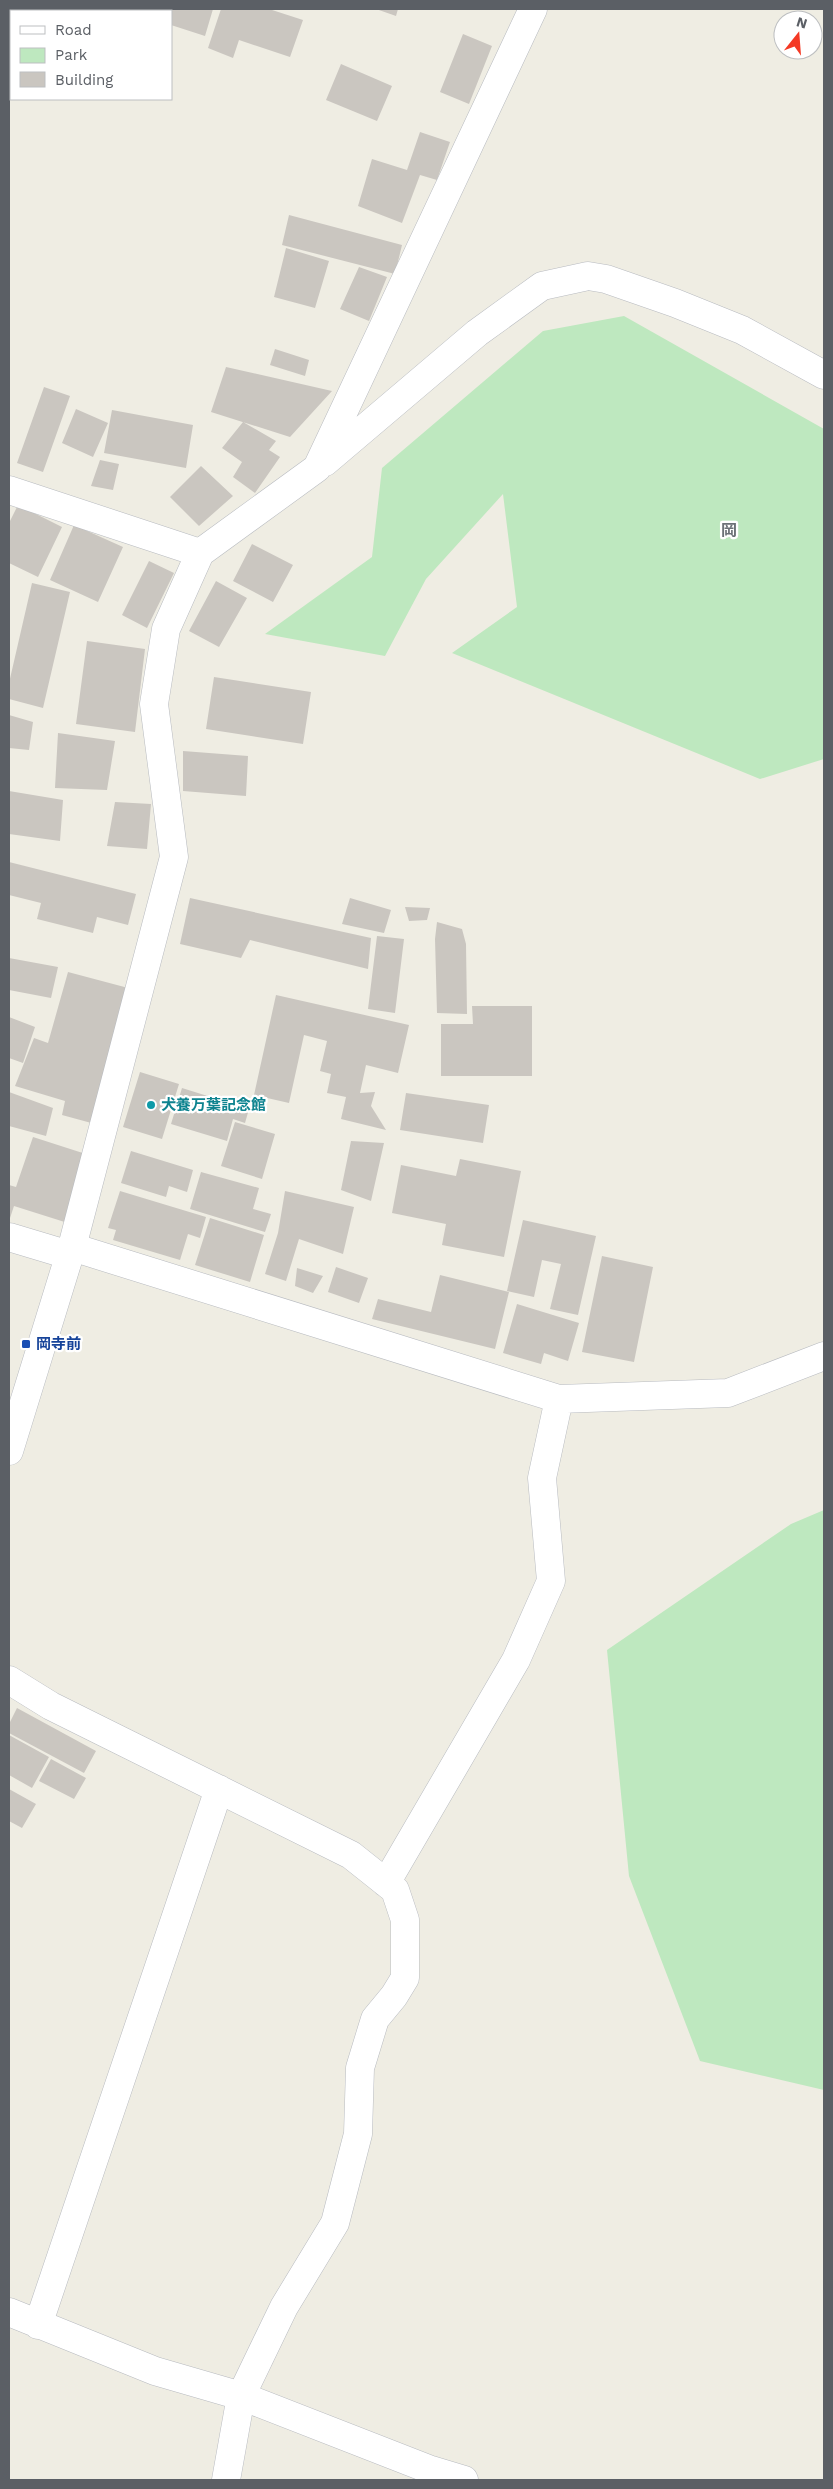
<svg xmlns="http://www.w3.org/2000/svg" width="833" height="2489" font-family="'Work Sans','Noto Sans JP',sans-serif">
  <rect width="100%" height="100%" fill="#efede3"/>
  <path fill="#bee8bf" d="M624,316L824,429V759L760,779L452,653L517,607L503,494L426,579L385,656L265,634L372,557L382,468L543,331Z
    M824,1510V2090L700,2061L629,1876L607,1650L791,1524Z"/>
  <path fill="#cac6c0" d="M157,9H213L205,36L171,25V11Z
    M221,9H269L303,20L290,57L239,40L233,58L208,48Z
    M376,9H398L396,16Z
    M463,34L492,46L469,104L440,92Z
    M341,64L392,86L377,121L326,100Z
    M420,132L450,142L437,180L420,175L402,223L358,206L372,159L407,170Z
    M289,215L402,245L395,274L282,245Z
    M286,248L329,261L315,308L274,297Z
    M359,267L387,277L369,321L340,309Z
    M275,349L309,360L305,376L270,365Z
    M226,367L332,391L290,437L211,412Z
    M44,387L70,396L43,472L17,463Z
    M76,409L108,423L93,457L62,443Z
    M112,410L193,425L186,468L104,453Z
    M243,422L276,441L269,450L280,457L255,493L233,477L242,462L222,448Z
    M100,460L119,464L113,490L91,486Z
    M201,466L233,496L199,526L170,497Z
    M18,505L62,527L38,577L9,563V523Z
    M74,525L123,547L98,602L50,580Z
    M252,544L293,565L273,602L233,581Z
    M149,561L174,573L147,628L122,615Z
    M216,581L247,598L219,647L189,631Z
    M32,583L70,592L43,708L9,699V683Z
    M87,641L145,649L135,732L76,724Z
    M214,677L311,692L303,744L206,729Z
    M9,715L33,722L29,750L9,748Z
    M58,733L115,741L107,790L55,788Z
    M183,751L248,756L246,796L183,791Z
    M9,791L63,800L60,841L9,834Z
    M115,802L151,804L147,849L107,846Z
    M9,862L136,894L128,925L97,917L93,933L37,919L41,903L9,895Z
    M190,898L371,938L368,969L250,940L241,958L180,944Z
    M350,898L391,910L384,933L342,924Z
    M405,907L430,908L427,920L409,921Z
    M437,922L462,929L466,944L467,1014L437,1013L435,939Z
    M377,936L404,939L395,1013L368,1009Z
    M9,958L58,967L51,998L9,990Z
    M68,972L132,989L95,1124L62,1115L65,1101L15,1086L34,1038L48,1043Z
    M276,995L409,1025L398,1073L366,1065L360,1093L375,1092L371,1106L386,1130L341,1119L346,1097L327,1093L331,1074L320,1071L327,1041L304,1035L289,1103L254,1095Z
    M472,1006H532V1076H441V1024H473Z
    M9,1017L35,1027L23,1063L9,1058Z
    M140,1072L179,1084L162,1139L123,1127Z
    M182,1088L249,1109L245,1123L233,1119L227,1141L171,1124Z
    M9,1092L53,1108L46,1136L9,1126Z
    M406,1093L489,1105L483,1143L400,1130Z
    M235,1122L275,1134L262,1179L221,1166Z
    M33,1137L92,1156L71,1224L14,1206L9,1221V1185L16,1187Z
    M351,1141L384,1143L371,1201L341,1190Z
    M131,1151L193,1170L187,1192L169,1186L166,1197L121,1183Z
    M460,1159L521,1171L504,1257L442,1245L446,1224L392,1213L401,1165L456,1176Z
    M201,1172L259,1188L253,1209L271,1214L265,1232L190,1209Z
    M120,1191L206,1217L200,1238L188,1234L180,1260L113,1240L116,1230L108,1228Z
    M285,1191L354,1207L343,1254L299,1239L286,1281L265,1274L278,1233Z
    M210,1218L264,1235L250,1282L195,1265Z
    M523,1220L596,1236L578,1315L550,1309L561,1264L542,1260L534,1297L507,1291Z
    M602,1256L653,1267L634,1362L582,1352Z
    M336,1267L368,1278L359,1303L328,1292Z
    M297,1268L323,1276L313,1293L295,1286Z
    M440,1275L509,1292L495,1349L372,1319L378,1299L431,1312Z
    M517,1304L579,1323L568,1361L544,1353L541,1364L503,1353Z
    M17,1708L96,1751L84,1773L9,1733V1724Z
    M9,1735L49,1757L32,1788L9,1775Z
    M51,1759L86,1778L74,1799L39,1781Z
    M9,1789L36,1804L22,1828L9,1821Z"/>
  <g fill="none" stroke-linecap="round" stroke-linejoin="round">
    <defs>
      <path id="minor" d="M325,462L477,333L542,286L588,276L606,279L675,303L742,330L824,375
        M9,490L200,553
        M9,1237L69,1255
        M72,1247L559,1399L728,1393L824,1356
        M9,1451L72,1247L174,857L154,704L166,629L200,553L317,468L533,9
        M9,1680L51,1706L351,1855L395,1890L405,1920V1978L394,1996L375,2019L360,2068L358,2134L335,2223L284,2307L241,2396L226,2480
        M386,1883L516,1660L551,1581L542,1478L559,1399
        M9,2312L155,2371L241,2396L431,2470L464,2480
        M38,2325L219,1789"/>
    </defs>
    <use href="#minor" stroke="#b8bbc0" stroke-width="29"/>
    <use href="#minor" stroke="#fff" stroke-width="28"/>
  </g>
  <circle fill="#0f9aa8" stroke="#fff" stroke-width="2" cx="151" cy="1105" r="5"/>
  <rect fill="#1a4fb4" stroke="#fff" stroke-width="2" x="21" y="1339" width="10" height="10" rx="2.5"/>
  <g text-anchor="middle" stroke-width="4.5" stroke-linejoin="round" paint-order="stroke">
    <g font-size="15" font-weight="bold" fill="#0d838f" stroke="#fff" text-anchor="start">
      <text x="161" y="1110">犬養万葉記念館</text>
    </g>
    <g font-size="15" font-weight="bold" fill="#164399" stroke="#fff" text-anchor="start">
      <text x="36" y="1349">岡寺前</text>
    </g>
    <g font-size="16" font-weight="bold" fill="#6c7177" stroke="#fff">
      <text x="729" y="536">岡</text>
    </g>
  </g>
  <rect width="833" height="2489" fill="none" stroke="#5b5f65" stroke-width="20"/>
  <rect x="10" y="10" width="162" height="90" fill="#ffffff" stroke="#bdbfc1"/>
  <rect x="20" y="26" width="25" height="8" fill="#ffffff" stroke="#bdbfc1"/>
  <text x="55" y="35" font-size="15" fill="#5b5f65">Road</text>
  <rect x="20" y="48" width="25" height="15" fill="#bee8bf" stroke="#bdbfc1"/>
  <text x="55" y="60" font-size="15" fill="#5b5f65">Park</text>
  <rect x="20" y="72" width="25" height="15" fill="#cac6c0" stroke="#bdbfc1"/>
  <text x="55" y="85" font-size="15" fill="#5b5f65">Building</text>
  <g transform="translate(798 35) rotate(17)"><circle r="24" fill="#ffffff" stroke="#bdbfc1"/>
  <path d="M0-4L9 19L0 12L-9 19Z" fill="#f43924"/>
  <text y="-8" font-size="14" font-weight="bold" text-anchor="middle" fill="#5b5f65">N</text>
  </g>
</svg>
